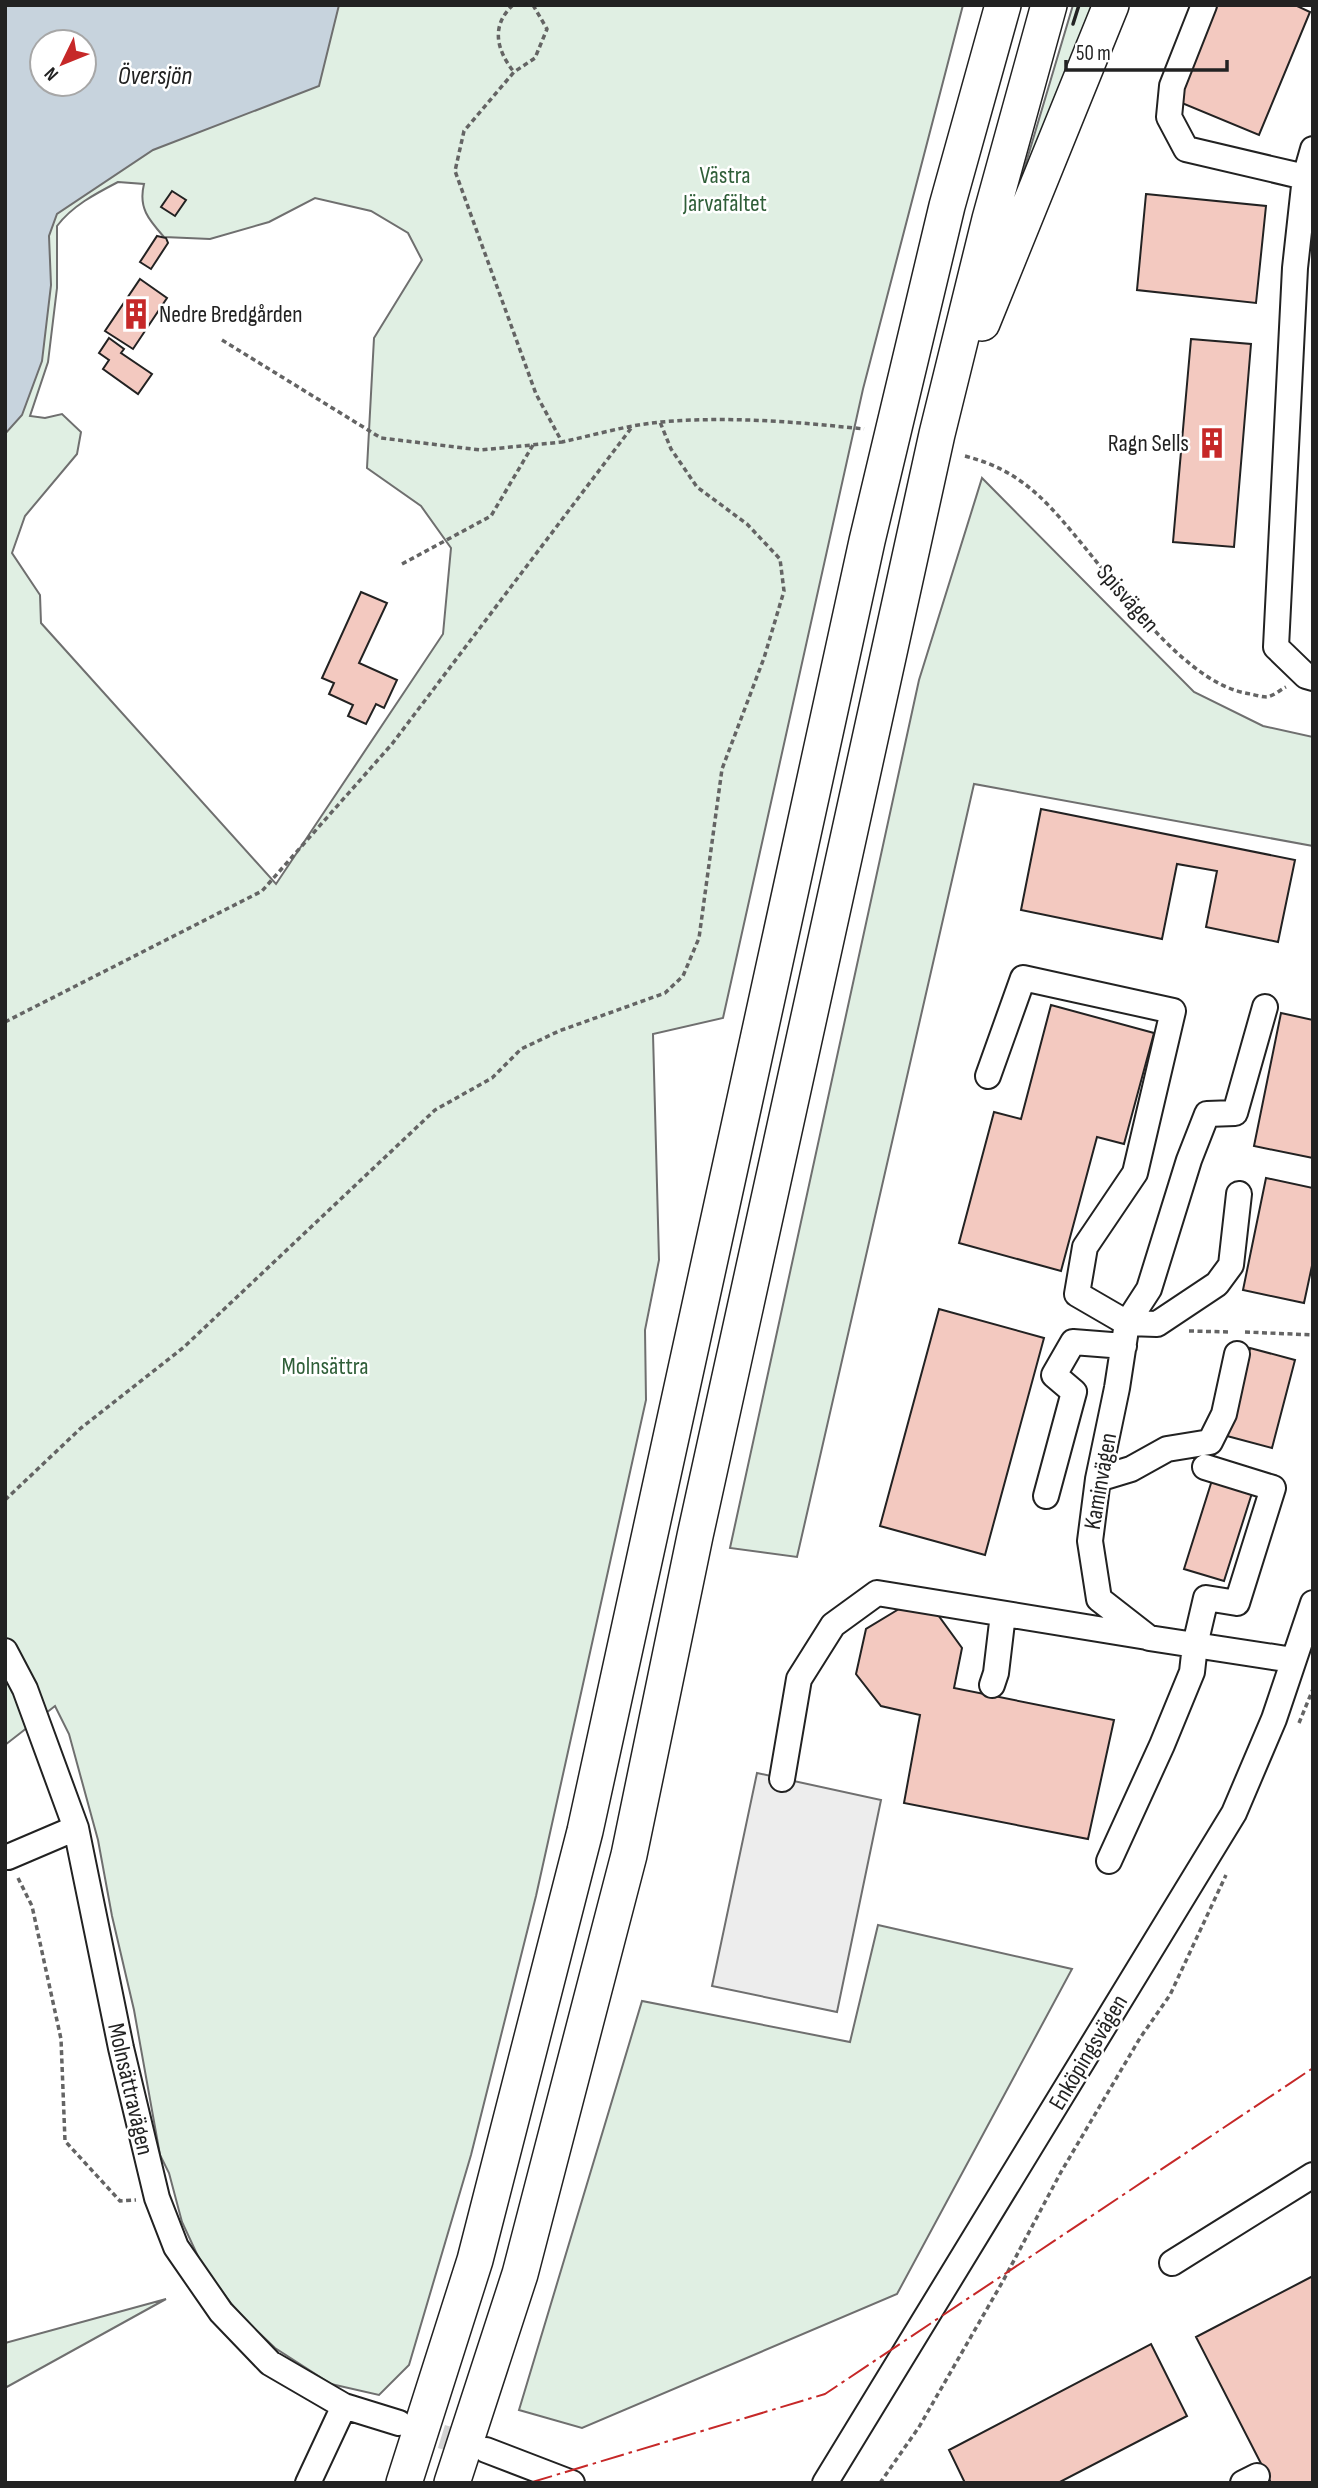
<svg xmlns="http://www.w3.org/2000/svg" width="1318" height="2488" font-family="'Sofia Sans Condensed',sans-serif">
  <rect width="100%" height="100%" fill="#fff"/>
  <path fill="#e0efe3" stroke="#6f6f6f" stroke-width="2" fill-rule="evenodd" d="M5,5H963L863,389L723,1018L653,1034L659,1260L645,1330L646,1400L536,1896L471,2155L409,2365L379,2395L331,2384L275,2348L239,2314L202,2265L182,2222L169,2173L160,2155L134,2010L112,1916L98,1840L69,1734L55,1706L5,1745ZM42,42H84V84H42ZM118,182L144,184C138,208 149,220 164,237L210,239L269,222L315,198L371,211L408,233L422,260L374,338L367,468L421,506L451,548L443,634L276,884L41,623L40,595L12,553L25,516L77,454L81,432L62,414L45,418L30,416L48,362L57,288V226C72,206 95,194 118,182Z
    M1073,5H1098L1017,193Z
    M982,478L1194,692L1263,726L1313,737V846L974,784L797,1557L730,1548L919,680Z
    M878,1925L1072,1969L897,2294L582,2428L519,2410L642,2001L850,2042Z
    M166,2299L5,2388V2343Z"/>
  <path fill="#ededed" stroke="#6f6f6f" stroke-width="2" d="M757,1773L881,1800L837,2012L712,1986Z"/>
  <path fill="#c7d3dd" stroke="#6f6f6f" stroke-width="2" fill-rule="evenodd" d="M5,5H339L319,86L153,150L57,214L49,236L51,285L42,361L22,415L5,434ZM42,42H84V84H42Z"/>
  <path fill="#f3c9c0" stroke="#222" stroke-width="2" d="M1217,5H1295L1310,12L1259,135L1177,101Z
    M172,191L186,200L175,216L161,207Z
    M1146,194L1266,206L1256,303L1137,290Z
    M157,236L166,238L168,243L151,269L140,262Z
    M140,279L167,298L133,349L105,331Z
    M109,338L124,349L121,353L152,374L138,394L103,369L109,360L99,353Z
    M1191,339L1251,344L1234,547L1173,542Z
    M361,592L387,603L359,663L397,680L384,708L376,704L366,724L348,716L353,705L329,694L334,683L322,678Z
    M1041,809L1295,860L1278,942L1206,927L1217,871L1177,864L1162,939L1021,910Z
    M1051,1005L1154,1033L1124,1144L1097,1137L1061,1271L959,1243L994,1112L1021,1119Z
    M1281,1013L1313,1020V1158L1254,1146Z
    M1266,1178L1313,1188V1261L1304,1303L1243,1290Z
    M939,1309L1044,1338L985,1555L880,1526Z
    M1250,1348L1295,1360L1272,1448L1227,1436Z
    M1213,1477L1253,1490L1224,1581L1184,1569Z
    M899,1609L938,1615L962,1648L954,1688L1114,1720L1088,1839L904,1803L920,1715L881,1706L856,1674L866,1629Z
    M1313,2276V2483H1271L1196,2337Z
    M1151,2344L1187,2416L1058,2483H965L949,2450Z"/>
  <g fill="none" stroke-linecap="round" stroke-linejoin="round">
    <path stroke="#d3d3d3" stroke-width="24" stroke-dasharray="24 12" stroke-linecap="butt" d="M407,2426L479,2448"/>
    <defs>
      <path id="minor" d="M1204,5L1172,86L1169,117L1186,149L1305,177L1295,268L1276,647L1306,676L1313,678
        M1305,177L1313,149
        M1265,1007L1235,1113L1207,1114L1189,1160L1149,1289L1127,1323L1117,1388L1098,1479L1090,1541L1099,1599L1149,1638L1293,1660
        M988,1076L1023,978L1173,1011L1135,1173L1085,1247L1077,1294L1127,1323L1157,1324L1217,1284L1231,1265L1239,1194
        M1098,1479L1131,1469L1167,1449L1210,1442L1224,1414L1237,1354
        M1046,1496L1074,1392L1054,1375L1073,1342L1124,1346
        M5,1651L25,1689L76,1828L121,2048L157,2198L176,2247L221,2312L270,2363L344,2406L399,2423
        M992,1685L996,1673L1003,1614
        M782,1779L799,1679L833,1625L877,1593L1147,1637
        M8,1857L76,1828
        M1109,1861L1162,1745L1192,1672L1195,1645L1206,1598L1237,1603L1273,1488L1205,1467
        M1172,2263L1313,2175
        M486,2450L572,2483
        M308,2483L344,2406
        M825,2483L1234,1813L1274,1719L1313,1603
        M1243,2483L1257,2476"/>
      <path id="highway" d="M982,323L1111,5
        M404,2483L475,2260L585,1831L867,541L947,206L1003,5
        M452,2483L520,2274L629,1855L695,1536L937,434L990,219L1049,5"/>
    </defs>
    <use href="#minor" stroke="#222" stroke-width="28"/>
    <use href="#highway" stroke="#222" stroke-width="38"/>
    <path stroke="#646464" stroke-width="3.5" stroke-dasharray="5 3.5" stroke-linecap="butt" d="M513,5C490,26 497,51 514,72
      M533,5L547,29L535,58L514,72L464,131L455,171L536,394L562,442C594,435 628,425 661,422C729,416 797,422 864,429
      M222,340L381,438L481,450L562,442
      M965,456C995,464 1016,475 1039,496C1096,549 1173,684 1251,694C1255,695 1262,697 1267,697C1273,696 1280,690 1286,687
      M402,564L491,516L533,445
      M5,1022L262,891L392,744L632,427
      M1189,1331L1230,1332
      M1245,1332L1313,1335
      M5,1500L81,1428L184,1347L435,1110L492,1078L521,1049L559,1031L665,993L683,976L699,938L722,769L764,658L784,591L780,559L747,524L697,487L671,449L660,422
      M1299,1723L1313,1689
      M18,1878L32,1906L61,2039L65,2141L120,2201L136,2200
      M880,2483L919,2427L1003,2281L1061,2172L1140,2038L1170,1995L1226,1875"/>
    <use href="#minor" stroke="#fff" stroke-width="24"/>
    <use href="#highway" stroke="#fff" stroke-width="35"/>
    <path stroke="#222" stroke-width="3.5" d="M1073,24L1079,5"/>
    <path stroke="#c62828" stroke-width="2" stroke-dasharray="24 5 3.5 5" stroke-linecap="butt" d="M529,2483L825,2394L1313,2068"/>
  </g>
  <defs>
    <symbol id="building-bare" viewBox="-9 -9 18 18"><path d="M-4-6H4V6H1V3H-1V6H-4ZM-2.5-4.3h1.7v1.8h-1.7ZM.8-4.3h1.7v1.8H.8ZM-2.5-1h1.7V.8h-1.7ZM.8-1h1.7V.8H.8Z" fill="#c62828" stroke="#fff" stroke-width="2.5" paint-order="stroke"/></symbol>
  </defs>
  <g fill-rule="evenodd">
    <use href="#building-bare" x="114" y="292" width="44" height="44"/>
    <use href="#building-bare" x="1190" y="421" width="44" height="44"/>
  </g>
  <g text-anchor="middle" stroke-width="5" stroke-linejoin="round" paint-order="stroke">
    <g font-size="24" fill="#2f5e38" stroke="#fff">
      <text x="725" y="183">Västra<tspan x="725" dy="28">Järvafältet</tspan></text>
      <text x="325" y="1374">Molnsättra</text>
    </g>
    <g font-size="24" fill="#222" stroke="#fff" text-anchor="start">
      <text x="159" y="322">Nedre Bredgården</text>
      <text x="1189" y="451" text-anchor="end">Ragn Sells</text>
    </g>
    <g font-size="24" fill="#222" stroke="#fff">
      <text transform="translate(1128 598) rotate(49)" y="8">Spisvägen</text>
      <text transform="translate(1100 1481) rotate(-80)" y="8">Kaminvägen</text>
      <text transform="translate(1088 2052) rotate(-59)" y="8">Enköpingsvägen</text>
      <text transform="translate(131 2089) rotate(77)" y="8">Molnsättravägen</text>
    </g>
    <g font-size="26" font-style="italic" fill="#222" stroke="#fff">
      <text x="155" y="84">Översjön</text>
    </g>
  </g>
  <rect width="1318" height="2488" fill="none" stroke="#222222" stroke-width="14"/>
  <g transform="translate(63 63) rotate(227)"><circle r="33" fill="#ffffff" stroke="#a7a7a7" stroke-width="2"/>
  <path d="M0-5L12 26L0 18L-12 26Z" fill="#c62828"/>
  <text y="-10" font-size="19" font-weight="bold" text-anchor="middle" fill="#222222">N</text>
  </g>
  <path d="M1066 60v10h161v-10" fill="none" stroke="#222222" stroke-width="3.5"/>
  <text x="1076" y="60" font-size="21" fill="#222222" stroke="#ffffff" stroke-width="5" paint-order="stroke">50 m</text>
</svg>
